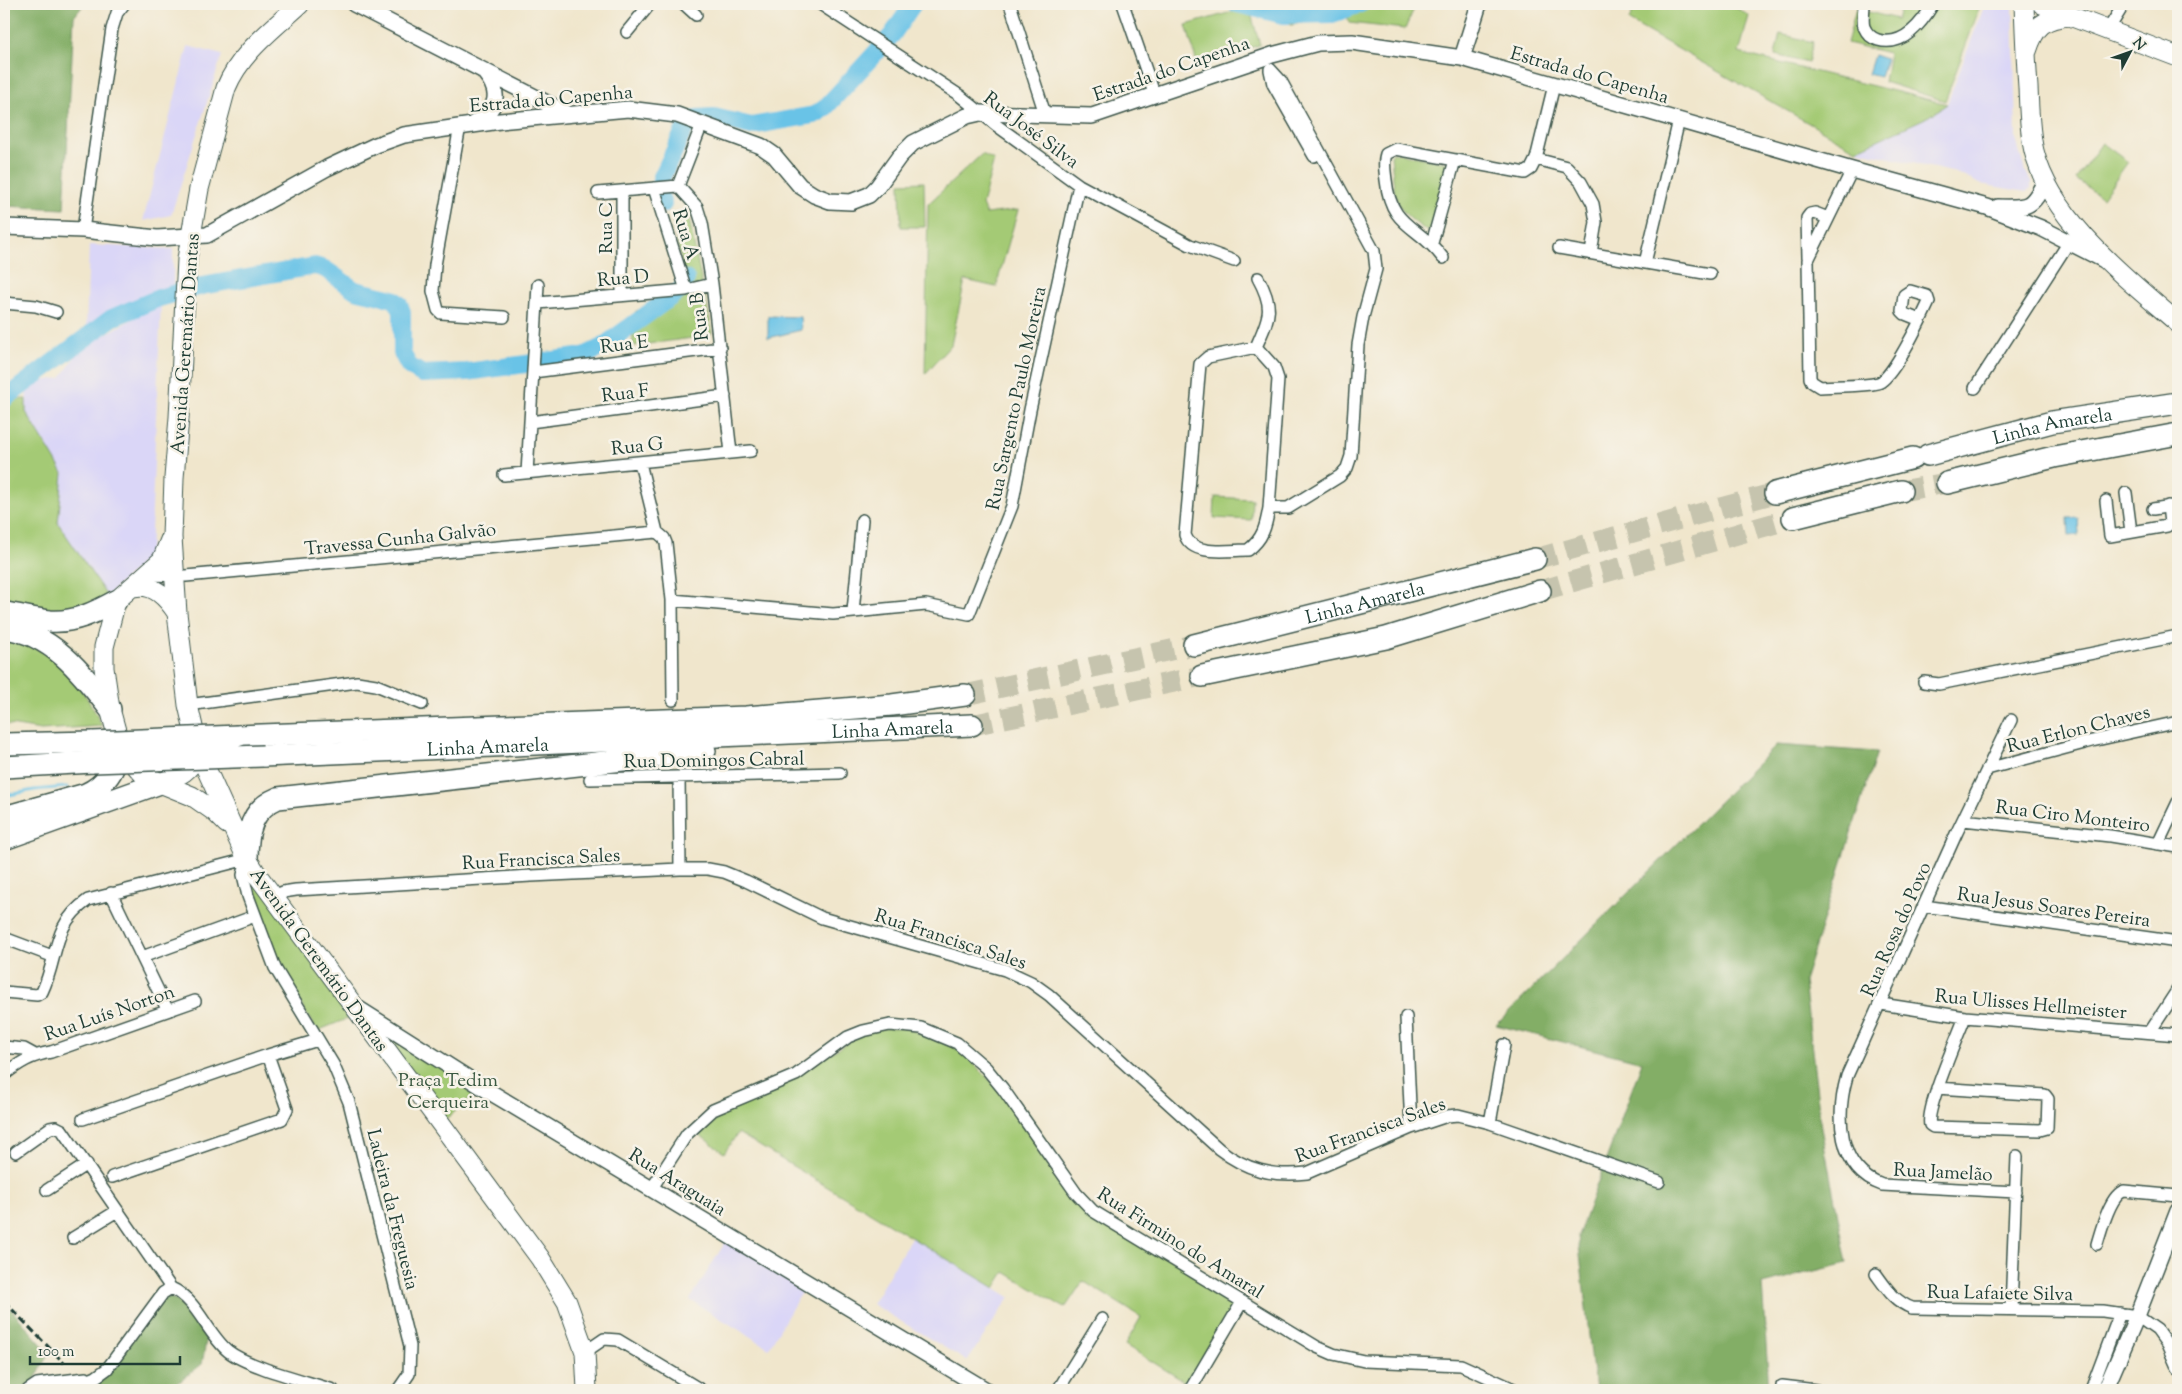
<svg xmlns="http://www.w3.org/2000/svg" width="2182" height="1394" font-family="'Sorts Mill Goudy',serif">
  <rect width="100%" height="100%" fill="#f7f3e8"/>
  <filter id="ink" filterUnits="userSpaceOnUse"><feTurbulence type="fractalNoise" baseFrequency=".02" numOctaves="2"/><feDisplacementMap in="SourceGraphic" scale="10" xChannelSelector="R" yChannelSelector="G"/><feConvolveMatrix kernelMatrix="1 2 1 2 8 2 1 2 1" color-interpolation-filters="sRGB"/></filter>
  <filter id="wash" filterUnits="userSpaceOnUse"><feTurbulence type="fractalNoise" baseFrequency=".0096" numOctaves="4" result="noise"/><feDisplacementMap in="SourceGraphic" scale="20" xChannelSelector="R" yChannelSelector="G"/><feGaussianBlur stdDeviation="1.12" result="paint"/><feColorMatrix in="noise" values="0 0 0 0 0 0 0 0 0 0 0 0 0 0 0 0 0 1.4 0 .05"/><feComposite in="paint" operator="in"/></filter>
  <g filter="url(#wash)">
    <rect width="100%" height="100%" fill="#f0e6cc"/>
    <path fill="#dad6f7" d="M1985,4H2013L2016,139L2024,168L2031,181V188L2026,192L1980,184L1956,173L1856,150L1930,116L1947,104Z
      M188,46L222,55L171,215L143,221Z
      M89,245L173,249V291L86,330Z
      M161,303L150,555L107,596L58,523L63,473L26,412L27,383L61,378L81,348Z
      M729,1236L807,1282L769,1348L690,1300Z
      M912,1236L1010,1297L967,1361L872,1304Z"/>
    <path fill="#a4ca74" stroke="#628454" d="M1283,4H1416L1405,29L1349,23L1347,14L1291,25L1285,14Z
      M1643,4H1730L1749,16L1739,53L1947,104L1930,116L1856,150L1629,21L1633,10Z
      M1902,4H1981L1945,101L1884,82L1889,53L1847,43L1856,9L1897,19Z
      M1249,7L1260,45L1197,63L1186,25Z
      M1780,34L1813,42L1808,63L1775,55Z
      M2102,143L2128,162L2102,198L2076,179Z
      M1393,152L1448,163V168L1431,231H1427C1389,205 1396,199 1391,156Z
      M982,154L994,160L982,205L986,214L1018,210L996,287L965,280L951,345L925,374L928,204Z
      M924,182L925,227H901L900,183Z
      M695,210L689,219L712,332L707,336L633,346L632,320L636,311L660,304L686,284L672,218Z
      M26,399V412L63,473L58,523L107,596L77,612L42,614L4,605V400Z
      M1215,497L1252,499L1251,520L1214,518Z
      M4,638C52,643 83,685 102,726L41,730L4,724Z
      M249,868L356,1015L317,1031L278,966L250,892Z
      M374,1023L483,1088L446,1119Z
      M870,1028H906L958,1048L1001,1091L1077,1201L1239,1301L1190,1385L1125,1345L1141,1317L1083,1281L1065,1308L1005,1272L995,1288L738,1133L724,1153L693,1130L702,1120L791,1079Z"/>
    <path fill="#83ae66" stroke="#51764d" d="M4,4H84L74,17L64,209L4,206Z
      M1776,745L1877,752L1804,981L1821,1128L1847,1263L1762,1284L1769,1390H1595L1578,1236L1642,1062L1496,1025Z
      M162,1295L177,1300L207,1336L202,1364L169,1390H69L103,1371Z
      M4,1301L49,1353L29,1390H4Z"/>
    <path fill="#69c3e7" stroke="#44808e" d="M1874,55L1886,59L1880,77L1868,74Z
      M768,316L800,317L801,330L768,338Z
      M2068,518H2078L2079,535L2069,536Z"/>
    <g fill="none" stroke-linecap="round" stroke-linejoin="round">
      <path stroke="#69c3e7" stroke-width="3" d="M4,796L34,790L67,787"/>
      <path stroke="#69c3e7" stroke-width="18" d="M1237,4L1284,15L1332,14L1360,4
        M663,204L659,193L661,179L686,126L697,118L714,117L751,126L814,115L824,109L892,35L913,4
        M4,399L112,318L159,298L202,286L315,266L325,269L355,290L393,299L399,304L402,312V353L409,366L422,374L467,372L584,356L602,347L682,289L686,279"/>
    </g>
  </g>
  <g filter="url(#ink)">
    <g fill="none" stroke-linecap="round" stroke-linejoin="round">
      <path stroke="#c6c4ae" stroke-width="21" stroke-dasharray="21 11" stroke-linecap="butt" d="M1901,491L1947,483
        M1535,559L1775,493
        M1540,591L1793,518
        M965,695L1194,645
        M972,725L1202,676"/>
      <defs>
        <path id="minor" d="M684,4L696,15
          M820,4L959,95L996,125L1079,185L1190,245L1234,261
          M1010,4L1045,114
          M1123,4L1155,96
          M1864,4C1864,11 1862,21 1864,27C1867,34 1871,38 1878,40C1903,47 1922,23 1933,4
          M2108,30L2124,4
          M627,32L650,4
          M1270,70L1273,84L1314,156
          M702,124L678,186L697,207L702,223L712,284L731,453
          M460,126L435,265L433,291L438,310L441,313L504,317
          M1536,159L1567,167L1581,182L1593,204L1596,222L1591,253
          M1852,170L1808,260L1810,378L1812,382L1820,387C1839,385 1860,387 1878,383C1892,380 1922,317 1929,302L1927,296L1910,291L1904,295L1902,311L1905,314L1920,320
          M654,188L686,290
          M598,193L678,186
          M83,230L112,29L117,13L124,4
          M1432,243L1455,160
          M1559,248L1710,274
          M1808,257L1807,218L1810,214L1815,213L1828,218
          M1443,258C1418,224 1391,229 1386,180C1385,171 1383,162 1386,154L1396,149L1525,173L1531,169L1536,159L1554,85
          M1645,263L1679,120
          M622,294V192
          M4,303L36,306L56,312
          M538,303L686,290L712,284
          M1256,347L1274,367L1278,379L1269,508C1266,526 1263,539 1248,550C1229,550 1192,557 1185,535L1200,364L1208,357Z
          M1256,347C1269,317 1275,309 1258,278
          M533,372L720,348
          M1975,388L2069,242
          M530,422L725,396
          M640,463L657,532L664,538L666,543L672,600L673,700
          M527,473L538,285
          M504,475L751,451
          M2126,493L2131,532
          M2106,501L2110,536L2167,526L2170,523L2168,506
          M1269,508H1288L1340,476L1347,468L1351,456L1358,345L1363,317L1376,269L1374,251L1281,81L1270,69
          M2153,509L2178,505
          M147,575L186,576L657,532
          M672,600L833,614L926,605L969,614L1012,506L1030,410L1079,185
          M853,611L862,520
          M1924,682L1939,684L2178,636
          M188,705L357,682L376,685L422,704
          M2011,720L1957,832L1847,1076C1836,1115 1837,1169 1882,1185L2016,1192
          M1987,769L2092,741L2178,722
          M679,777L680,869
          M590,779L840,773
          M1963,820L2110,836L2178,847
          M2158,844L2178,802
          M111,893L167,1009
          M273,896L283,892L296,890L531,876L680,869H708L724,872L746,881L822,918L1005,970L1031,982L1049,995L1219,1149C1246,1170 1272,1177 1307,1173L1411,1128L1447,1116L1458,1115L1490,1123L1659,1182
          M1924,906L2178,942
          M4,938L52,956
          M142,957L255,916
          M4,992L37,995L42,992C59,956 51,926 88,900L247,859L243,875L248,896L275,968L333,1064L349,1102L410,1346L409,1374L398,1390
          M1881,1004L1965,1017L2178,1035
          M1406,1017L1411,1128
          M2150,1032L2178,989
          M4,1047L24,1049L35,1055
          M4,1075C19,1063 32,1055 51,1052L195,1001
          M1937,1088L2045,1095L2048,1099L2047,1128L2040,1130L1933,1127L1930,1125C1925,1110 1958,1036 1965,1017
          M83,1119L268,1055L318,1040
          M1490,1123L1504,1045
          M16,1152L50,1128L56,1127L62,1130L171,1288
          M112,1177L282,1119L287,1109L268,1055
          M652,1188L687,1134L713,1110L796,1075L848,1037L863,1031L890,1025L921,1028L957,1043L986,1068L1003,1089L1076,1193L1093,1211L1317,1347L1333,1354L1364,1361L1461,1365L1516,1390
          M47,1190L87,1164
          M73,1238L117,1211
          M2097,1244C2101,1231 2110,1195 2124,1191L2178,1196
          M1876,1274C1887,1289 1894,1301 1912,1308L2103,1311L2137,1316L2157,1330L2167,1344L2178,1369
          M2011,1309L2017,1156
          M585,1352L604,1339L618,1340L701,1390
          M1782,1386L1816,1390
          M28,1390L37,1384L86,1378
          M64,1390L96,1377L107,1369L163,1293L171,1288C197,1299 207,1334 228,1351C248,1367 306,1381 333,1390
          M1058,1390L1102,1319
          M1190,1390L1242,1302
          M2091,1390L2120,1313"/>
        <path id="tertiary" d="M354,4L568,114
          M1462,58L1479,4
          M473,124C496,110 503,95 485,73
          M1998,207C2028,208 2032,208 2045,181
          M4,227L83,230L157,238L207,235L327,168L376,145L404,135L500,121L628,109L677,115L761,146L774,155L800,186L814,195L830,201L851,202L869,195L878,186L899,157L913,143L967,116L980,113L1092,116L1272,55L1318,43L1352,42L1462,58L1852,170L1987,207L2041,228L2102,259
          M359,1009L490,1092L986,1390
          M2105,1390L2137,1316L2178,1211"/>
        <path id="primary" d="M300,4C273,29 240,53 226,88L199,189L187,259L179,417L174,478L172,537L177,613L188,705L199,753L247,859L258,876L540,1258L567,1302L585,1352L587,1390
          M2024,4C2025,32 2026,59 2028,87C2029,108 2029,130 2034,151C2051,220 2127,279 2178,323
          M2042,4L2070,16L2178,57
          M2027,51C2035,26 2043,18 2070,16
          M170,540L162,560L116,601L104,647V668L110,709L121,749L143,774L160,783L192,796L215,812L227,824
          M134,587C154,583 167,598 177,613
          M160,783C181,775 188,773 199,753"/>
        <g id="motorway">
          <path id="s1" d="M1928,455L2052,422L2178,403"/>
          <path d="M1947,483L2054,457L2178,434"/>
          <path d="M1775,493L1913,458"/>
          <path d="M1793,518L1901,491"/>
          <path d="M4,613C19,615 34,619 50,621C74,623 96,612 116,601"/>
          <path d="M4,628C52,633 83,674 110,709"/>
          <path id="s2" d="M1194,645L1535,559"/>
          <path d="M1202,676L1386,638L1540,591"/>
          <path d="M238,736L746,717L892,705L965,695"/>
          <path d="M4,744L93,742"/>
          <path id="s3" d="M263,756L972,725"/>
          <path d="M4,767L93,762"/>
          <path d="M4,817L86,794C106,785 114,770 121,749"/>
          <path d="M4,839L160,783"/>
          <path d="M247,859C247,832 251,809 278,798L705,751"/>
        </g>
      </defs>
      <use href="#minor" stroke="#3e564b" stroke-width="14"/>
      <use href="#tertiary" stroke="#3e564b" stroke-width="18"/>
      <use href="#primary" stroke="#3e564b" stroke-width="21"/>
      <use href="#motorway" stroke="#3e564b" stroke-width="24"/>
      <use href="#minor" stroke="#fff" stroke-width="11"/>
      <use href="#tertiary" stroke="#fff" stroke-width="15"/>
      <use href="#primary" stroke="#fff" stroke-width="19"/>
      <use href="#motorway" stroke="#fff" stroke-width="21"/>
      <path stroke="#1f3d34" stroke-width="3" stroke-dasharray="8 4" stroke-linecap="butt" d="M4,1301L64,1363"/>
      <defs>
        <path id="motorway-bridge" d="M93,742L238,736
          M93,762L263,756"/>
      </defs>
      <use href="#motorway-bridge" stroke="#3e564b" stroke-width="24" stroke-linecap="butt"/>
      <use href="#motorway-bridge" stroke="#fff" stroke-width="21"/>
    </g>
  </g>
  <g text-anchor="middle" stroke-width="5" stroke-linejoin="round" paint-order="stroke">
    <g font-size="19" fill="#1f3d34" stroke="#f7f3e8">
      <text transform="translate(1171 68) rotate(-19)" y="7">Estrada do Capenha</text>
      <text transform="translate(1590 74) rotate(16)" y="7">Estrada do Capenha</text>
      <text transform="translate(551 98) rotate(-5)" y="7">Estrada do Capenha</text>
      <text transform="translate(1032 129) rotate(37)" y="7">Rua José Silva</text>
      <text transform="translate(605 228) rotate(-90)" y="7">Rua C</text>
      <text transform="translate(687 234) rotate(73)" y="7">Rua A</text>
      <text transform="translate(623 277) rotate(-5)" y="7">Rua D</text>
      <text transform="translate(698 317) rotate(-97)" y="7">Rua B</text>
      <text transform="translate(624 343) rotate(-7)" y="7">Rua E</text>
      <text transform="translate(184 344) rotate(-86)" y="7">Avenida Geremário Dantas</text>
      <text transform="translate(625 392) rotate(-7)" y="7">Rua F</text>
      <text transform="translate(1015 398) rotate(-78)" y="7">Rua Sargento Paulo Moreira</text>
      <text dy="7" stroke="none"><textPath href="#s1" startOffset="128">Linha Amarela</textPath></text>
      <text transform="translate(637 445) rotate(-6)" y="7">Rua G</text>
      <text transform="translate(400 538) rotate(-6)" y="7">Travessa Cunha Galvão</text>
      <text dy="7" stroke="none"><textPath href="#s2" startOffset="176">Linha Amarela</textPath></text>
      <text transform="translate(2078 728) rotate(-14)" y="7">Rua Erlon Chaves</text>
      <text dy="7" stroke="none"><textPath href="#s3" startOffset="630">Linha Amarela</textPath></text>
      <text dy="7" stroke="none"><textPath href="#s3" startOffset="225">Linha Amarela</textPath></text>
      <text transform="translate(714 759) rotate(-1)" y="7">Rua Domingos Cabral</text>
      <text transform="translate(2073 815) rotate(7)" y="7">Rua Ciro Monteiro</text>
      <text transform="translate(541 858) rotate(-3)" y="7">Rua Francisca Sales</text>
      <text transform="translate(2054 906) rotate(8)" y="7">Rua Jesus Soares Pereira</text>
      <text transform="translate(1895 929) rotate(-66)" y="7">Rua Rosa do Povo</text>
      <text transform="translate(951 938) rotate(18)" y="7">Rua Francisca Sales</text>
      <text transform="translate(320 959) rotate(54)" y="7">Avenida Geremário Dantas</text>
      <text transform="translate(2031 1003) rotate(5)" y="7">Rua Ulisses Hellmeister</text>
      <text transform="translate(109 1012) rotate(-19)" y="7">Rua Luís Norton</text>
      <text transform="translate(1370 1129) rotate(-20)" y="7">Rua Francisca Sales</text>
      <text transform="translate(1943 1171) rotate(3)" y="7">Rua Jamelão</text>
      <text transform="translate(678 1181) rotate(32)" y="7">Rua Araguaia</text>
      <text transform="translate(394 1209) rotate(76)" y="7">Ladeira da Freguesia</text>
      <text transform="translate(1181 1242) rotate(32)" y="7">Rua Firmino do Amaral</text>
      <text transform="translate(2000 1292) rotate(1)" y="7">Rua Lafaiete Silva</text>
    </g>
    <g font-size="19" fill="#3a5941" stroke="#f7f3e8">
      <text x="448" y="1086">Praça Tedim<tspan x="448" dy="22">Cerqueira</tspan></text>
    </g>
  </g>
  <rect width="2182" height="1394" fill="none" stroke="#f7f3e8" stroke-width="20"/>
  <g transform="translate(2130 52) rotate(49)" stroke="#f7f3e8" stroke-width="4" paint-order="stroke">
  <path d="M0-4L9 19L0 12L-9 19Z" fill="#1f3d34"/>
  <text y="-8" font-size="14" font-weight="bold" text-anchor="middle" fill="#1f3d34">N</text>
  </g>
  <path d="M30 1356v8h150v-8" fill="none" stroke="#1f3d34" stroke-width="2.5"/>
  <text x="38" y="1356" font-size="15" fill="#1f3d34" stroke="#f7f3e8" stroke-width="4" paint-order="stroke">100 m</text>
</svg>
